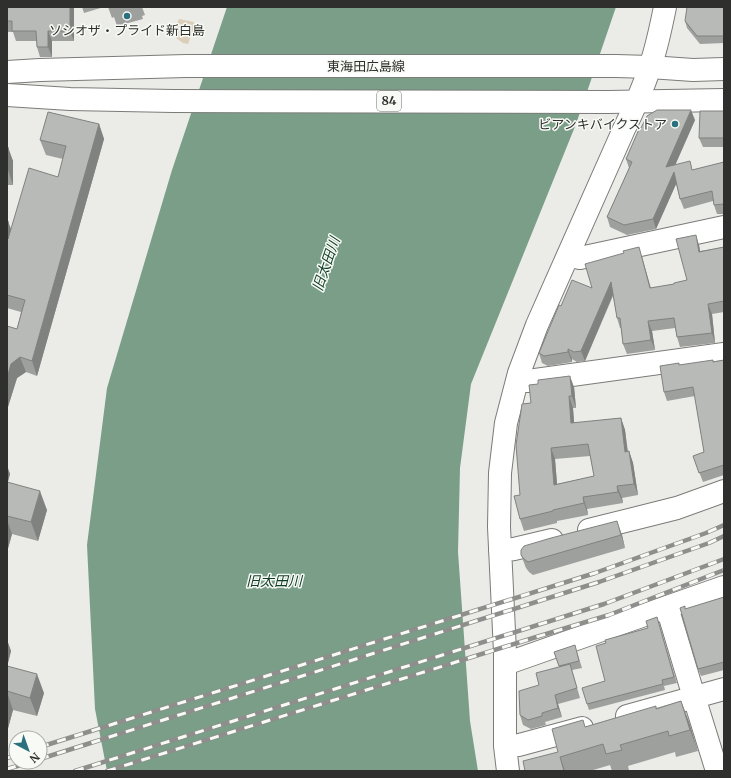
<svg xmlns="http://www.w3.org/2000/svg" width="731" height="778" font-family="Merriweather,'Noto Sans JP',serif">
  <rect width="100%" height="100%" fill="#ebece8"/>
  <path fill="#dbcfb9" d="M179,19L194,22V28L188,44L183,43L176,38V25Z"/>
  <path fill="#7a9e88" d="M227,7H616L576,124L471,384L460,468L458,552L470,721L478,771H107L95,709L87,545L107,388L172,170Z"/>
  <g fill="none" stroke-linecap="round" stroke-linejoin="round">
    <defs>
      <path id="minor" d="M568,255L580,258L724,227
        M517,381H528L724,354
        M589,530L677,508L724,491
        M500,551L514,549L552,540
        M667,607L694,697L717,771
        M505,664L724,587
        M627,716L724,689
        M505,746L519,745L582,728
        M508,771L505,746V652L499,527L500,473L506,423L519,373L537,325L624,129C634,109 643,88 650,67C657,47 661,27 665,7"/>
      <path id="major" d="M7,72L40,70L186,66H616L650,67L693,70L724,69
        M7,95L70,99L173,101L608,102L724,100"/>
    </defs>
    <use href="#minor" stroke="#7b7c78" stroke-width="24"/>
    <use href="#major" stroke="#7b7c78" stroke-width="24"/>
    <use href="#minor" stroke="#fff" stroke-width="22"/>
    <use href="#major" stroke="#fff" stroke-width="22"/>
    <defs>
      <path id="rail" d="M40,747L595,573L706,533L724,525
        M7,758L16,755
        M40,759L599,582L709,543L724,536
        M7,769L31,762
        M75,771L604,604L724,559
        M107,771L533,638L609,615L724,570"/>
    </defs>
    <use href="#rail" stroke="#8e8f8c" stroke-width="4.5"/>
    <use href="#rail" stroke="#f8faf5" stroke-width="3" stroke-dasharray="9" stroke-linecap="butt"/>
  </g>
  <path fill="#9da09d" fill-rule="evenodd" d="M7,7H74V41H52V57H40L37,47V41H16L13,32H7Z
    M82,7H104L84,13Z
    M108,7H142L145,15L142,16L143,19L117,26L114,17L112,18Z
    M724,7V43L700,44L687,28L685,21Z
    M724,111V147H703L699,138Z
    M695,120L675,165L693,170L724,162V214H717L714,205L713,201L684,209L680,199L676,184L656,229L627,235L610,227L607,217L629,168L626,159L641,128Z
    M99,124L104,139L37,376L26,372L17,378L7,410V326L17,329L21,312L7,308V220L11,229L58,177L63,159L46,155L40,140Z
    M7,147L13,161V185H8L7,187Z
    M699,245L700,251L724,247V312L712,314L715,343L680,347L677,337L675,328L652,331L655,350L627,354L623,344L621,328H620L617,318L613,296L585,361L577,362L572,359V362L548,366L542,363L539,353L561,306L592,288L642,257L651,288L674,284L687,280Z
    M724,360V475L703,482L693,456L704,452L695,396L667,401L664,392L680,365Z
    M574,387L576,408H573L574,423L621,418L625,430L628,452L629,451L633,463L638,495L622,498L623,503L587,509L588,515L557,521V523L524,531L520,519V495L531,403ZM590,456L594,476L557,484L555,459Z
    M7,466L10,474L8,482L47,510L38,541L12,534L7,552Z
    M622,535L625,548L533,575L529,572L526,568L521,555L551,538Z
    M724,597V670L701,676L698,669L686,609Z
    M657,617L677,683L664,686L665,690L589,710L587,704L605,681L606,643L648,628Z
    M7,640L11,651L7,666L44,693L37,716L13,710L7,732Z
    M554,652H577L582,668L572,670L580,698L558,704L562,717L545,722L546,725L531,729L523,725L520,715L539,685L559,667Z
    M681,701L689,722L698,751L676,757L675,752L628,766L629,770L627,771H612L610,765L590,771H525L558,752L585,727L656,708Z"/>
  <path fill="#80827f" d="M70,7H74V41L70,31Z
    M48,31L52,41V57L48,47Z
    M691,110L695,120L670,177L666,167Z
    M99,124L104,139L37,376L32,361Z
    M8,147L13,161V185L8,170Z
    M674,172L677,182L656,229L653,219Z
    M8,221L13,235L8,239Z
    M696,235L699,245L702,262L699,252Z
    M639,247L642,257L653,298L650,288Z
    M611,282L614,292L585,361L581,351Z
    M708,304L712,314L715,343L712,333Z
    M648,321L652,331L655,350L651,340Z
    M568,349L572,359V362L568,352Z
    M20,357L26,372L17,378L7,410V378L11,364Z
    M570,376L574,387L576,408L572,396Z
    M569,396L573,408L575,435L571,423Z
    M621,418L625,430L629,464L625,452Z
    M551,448L555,459L558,496L554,485Z
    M629,451L633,463L638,495L634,484Z
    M7,466L10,474L7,484Z
    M617,486L622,498L623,503L618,492Z
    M40,491L47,510L38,541L31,522Z
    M583,497L587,509L588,515L584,503Z
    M7,520L12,534L7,552Z
    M617,521L622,535L625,548L621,535Z
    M7,640L11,651L7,667Z
    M37,674L44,693L37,716L30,698Z
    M7,692L13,710L7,732Z
    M555,695L558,704L562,717L558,708Z
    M681,701L689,722L698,751L690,730Z
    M560,757L565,771H564Z"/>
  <path fill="#b7bab6" stroke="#80827f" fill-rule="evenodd" d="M7,7H70V31H48V47H37L36,31H12V21H7Z
    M687,7H724V36H697L685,21Z
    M657,110H691L666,167L690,161L692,170L724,162V204L714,205L712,191L680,199L674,172L653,219L624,225L607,217L632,162L626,159L640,127L641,128L647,116Z
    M700,111H724V138H699Z
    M48,112L99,124L32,361L20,357L11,364L7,378V326L17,329L25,300L7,295V220L8,221V239L29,168L58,177L66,146L40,140Z
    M7,147H8V170H7Z
    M696,235L699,252L724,247V301L708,304L712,333L677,337L674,318L648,321L651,340L623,344L620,318H617L611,282L581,351L574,352L568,349V352L544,356L539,353L559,305L561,306L572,280L592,288L585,264L624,253L623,251L639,247L650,288L674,284V283L687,280L676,239Z
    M713,360V362L724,360V465L699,473L693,456L704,452L693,387L664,392L660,366L679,363V365Z
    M570,376L572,396H569L571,423L621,418L625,452L629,451L634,484L617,486L618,492L583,497L584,503L553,510V511L520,519L514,496L520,495L516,445L522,404L531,403L529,385L538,384V380ZM588,444L594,476L554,485L551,448Z
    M7,482L40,491L31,522L7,516Z
    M617,521L621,535L528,562L524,559L521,555V550L524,546L551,538Z
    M724,597V662L698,669L680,608L685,606V609Z
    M657,617L674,677L662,680L663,684L587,704L582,688L605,681L596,646L606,643L605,640L648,628L646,621Z
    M575,645L579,661L559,666L554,652Z
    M570,664L577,688L555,695L558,708L542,713V716L528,720L520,715L519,691L539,685L536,673Z
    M7,666L37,674L30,698L7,691Z
    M681,701L690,730L669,736L668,731L620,745L622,750L606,754L603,744L560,757L564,771H525L523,761L558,752L552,729L583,720L585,727L656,706V709Z"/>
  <g fill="#2a707e" stroke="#f8faf5" stroke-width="1.5">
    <circle cx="127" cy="16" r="4"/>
    <circle cx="675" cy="124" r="4"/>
  </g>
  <g text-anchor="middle" stroke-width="3" stroke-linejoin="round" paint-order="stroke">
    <rect fill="#f8faf5" stroke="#6b6d6a" stroke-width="1" x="377" y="91" width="24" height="20" rx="3"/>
    <g font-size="12" font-weight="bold" fill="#2f302e">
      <text x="389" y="105">84</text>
    </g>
    <g font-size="13" fill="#2f302e" stroke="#f8faf5">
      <text x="127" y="35">ソシオザ・プライド新白島</text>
      <text x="667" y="129" text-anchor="end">ビアンキバイクストア</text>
    </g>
    <g font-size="13" fill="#2f302e" stroke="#f8faf5">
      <text x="366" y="71">東海田広島線</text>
    </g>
    <g font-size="14" font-style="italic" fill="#0f3d26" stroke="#f8faf5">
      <text transform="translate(326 264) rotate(-71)" y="5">旧太田川</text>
      <text x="274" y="586">旧太田川</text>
    </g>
  </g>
  <rect width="731" height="778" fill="none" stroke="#2f302e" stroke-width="16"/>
  <g transform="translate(28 750) rotate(139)"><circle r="19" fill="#f8faf5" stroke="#a8a9a5"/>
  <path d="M0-3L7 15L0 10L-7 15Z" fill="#2a707e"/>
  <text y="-6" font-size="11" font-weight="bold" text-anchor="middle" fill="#2f302e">N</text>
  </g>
</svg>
